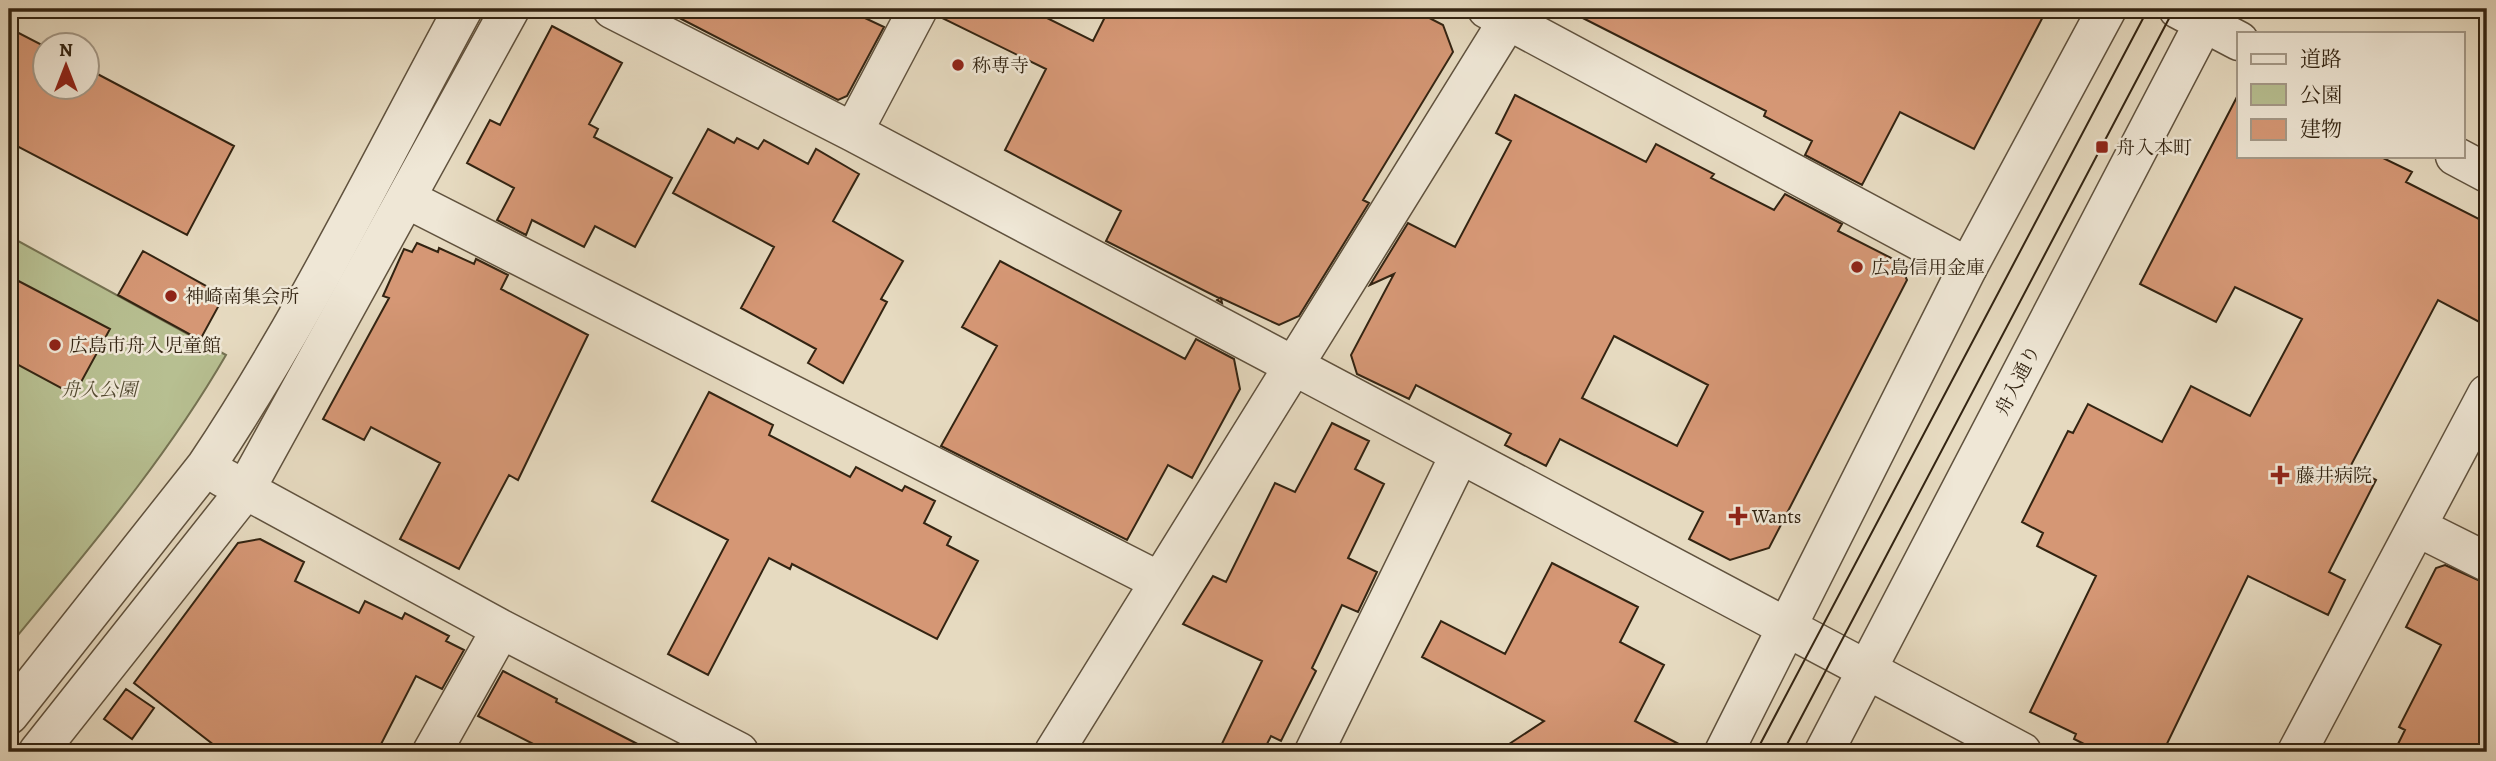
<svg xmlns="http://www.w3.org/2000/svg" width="2496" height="761" font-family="Alegreya,'Noto Serif JP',serif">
  <rect width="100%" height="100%" fill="#e6dac0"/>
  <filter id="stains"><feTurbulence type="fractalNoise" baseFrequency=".00286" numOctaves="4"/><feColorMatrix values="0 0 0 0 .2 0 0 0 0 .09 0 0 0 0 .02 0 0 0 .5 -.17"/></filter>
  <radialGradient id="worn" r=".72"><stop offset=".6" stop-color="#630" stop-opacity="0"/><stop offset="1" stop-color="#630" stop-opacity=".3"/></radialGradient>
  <path fill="#b7bf91" stroke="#757252" stroke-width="2" d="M9,236L226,355C164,462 87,551 9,646Z"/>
  <path fill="#d59775" stroke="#332412" stroke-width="2" fill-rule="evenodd" d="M662,9H846L884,27L847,96L838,100Z
    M940,9H1029L1093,41L1109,9H1412L1443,25L1453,52L1363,200L1369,203L1299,316L1279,325L1221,298L1222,303L1217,300L1219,298L1106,241L1121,211L1005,150L1046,69L938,16Z
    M1565,9H2047L1974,149L1900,112L1862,185L1805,155L1812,141L1764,116L1766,111Z
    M552,26L622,63L589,124L598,129L594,137L672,178L635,247L595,226L584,247L532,220L526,235L497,220L514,188L467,163L490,120L500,125Z
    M9,28L46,47V88H88V69L234,146L187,235L9,142Z
    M2239,93V156H2379L2412,172L2406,182L2487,223V326L2438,300L2350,467L2376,480L2329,572L2345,580L2328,615L2248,576L2163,752H2100L2074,739L2076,734L2030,712L2096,576L2037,546L2043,533L2022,522L2068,431L2073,433L2088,404L2162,442L2191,386L2250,416L2302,319L2235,287L2216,322L2140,284Z
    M1515,95L1646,162L1656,144L1714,174L1711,178L1774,210L1785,194L1842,224L1838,231L1899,262L1907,280L1769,548L1730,560L1689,539L1703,512L1560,439L1546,466L1505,445L1511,434L1416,385L1409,399L1357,374L1351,355L1394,274L1370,285L1408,223L1455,247L1511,141L1496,133ZM1614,336L1708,385L1677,446L1582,398Z
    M708,129L734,143L737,138L758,149L764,140L808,164L816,149L859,174L833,221L903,261L881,299L887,302L843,383L808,363L816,349L741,308L774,247L673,193Z
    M417,243L438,252L439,248L474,264L476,259L508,275L501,289L588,335L518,480L509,475L459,569L400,539L440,463L371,427L364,440L323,419L389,298L383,296L404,249L412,252Z
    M143,251L224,296L200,340L118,295Z
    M1000,261L1185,359L1196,339L1234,359L1240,389L1192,478L1168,465L1127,540L941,446L997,346L962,327Z
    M9,276L110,329L74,395L9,360Z
    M709,392L773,425L769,435L850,477L856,467L902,491L905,486L935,501L924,523L951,537L947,545L978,561L937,639L792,564L790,569L769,558L708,675L668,654L728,540L652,501Z
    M1332,423L1369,441L1355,469L1384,484L1348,558L1377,572L1358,612L1342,605L1312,668L1316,671L1281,741L1271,736L1263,752H1218L1262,661L1183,624L1213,576L1226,582L1275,483L1295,492Z
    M260,539L304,562L295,581L359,613L365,601L402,619L405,613L449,636L446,641L464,650L442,689L416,676L377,752H223L134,683L238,543Z
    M1552,563L1638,607L1620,642L1664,665L1635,721L1694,752H1497L1544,721L1422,657L1441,621L1505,654Z
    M2445,565L2487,584V752H2394L2405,730L2399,727L2441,645L2406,627L2436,568Z
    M503,671L557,699L556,702L653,752H549L478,716Z
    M126,689L154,708L132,739L104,719Z"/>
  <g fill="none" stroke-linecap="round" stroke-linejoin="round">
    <defs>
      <path id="minor" d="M612,9L853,132L2022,752
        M1487,9L1968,267
        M853,132L918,9
        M407,199L1159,581
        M222,477L501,629L739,752
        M2417,527L2487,562
        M38,752L244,492L510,9
        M432,752L501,629
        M1054,752L1515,9
        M1314,752L1460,454
        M2297,752L2487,394"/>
      <path id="tertiary" d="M2178,9L2239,41
        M2455,156L2487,173
        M9,715L206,466C303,321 380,162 463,9
        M1724,752L1968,267L2107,9
        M1824,752L2211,9"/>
    </defs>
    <use href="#minor" stroke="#60523e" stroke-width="41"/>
    <use href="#tertiary" stroke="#60523e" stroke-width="41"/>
    <use href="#minor" stroke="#efe7d6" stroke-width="38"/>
    <use href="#tertiary" stroke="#efe7d6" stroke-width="38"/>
    <path stroke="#332412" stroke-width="2" d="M1756,752L2148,9
      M1783,752L2174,9"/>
  </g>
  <g fill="#8f2418" stroke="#efe7d6" stroke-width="2.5">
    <circle cx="958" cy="65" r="7"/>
    <rect x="2095" y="140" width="14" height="14" rx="3.5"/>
    <circle cx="1857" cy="267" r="7"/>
    <circle cx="171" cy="296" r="7"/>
    <circle cx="55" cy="345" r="7"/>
    <path d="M2276.5 464.5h7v7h7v7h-7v7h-7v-7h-7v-7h7z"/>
    <path d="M1734.5 505.5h7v7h7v7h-7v7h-7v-7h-7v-7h7z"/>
  </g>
  <g text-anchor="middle" stroke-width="5" stroke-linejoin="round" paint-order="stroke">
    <g font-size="19" fill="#332412" stroke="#efe7d6" text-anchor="start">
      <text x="972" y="72">称専寺</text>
      <text x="2116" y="154">舟入本町</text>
      <text x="1871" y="274">広島信用金庫</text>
      <text x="185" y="303">神崎南集会所</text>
      <text x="69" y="352">広島市舟入児童館</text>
      <text x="2296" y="482">藤井病院</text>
      <text x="1752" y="523">Wants</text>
    </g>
    <g font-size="19" fill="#332412" stroke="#efe7d6">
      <text transform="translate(2017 380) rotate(-63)" y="7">舟入通り</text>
    </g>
    <g font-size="19" font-style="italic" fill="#544b32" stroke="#efe7d6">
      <text x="99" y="396">舟入公園</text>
    </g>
  </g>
  <rect width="2496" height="761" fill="none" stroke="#e6dac0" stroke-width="35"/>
  <rect x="10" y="10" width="2475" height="740" fill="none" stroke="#332412" stroke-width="3.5"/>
  <rect x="18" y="18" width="2461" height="726" fill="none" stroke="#332412" stroke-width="2"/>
  <rect x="2237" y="32" width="228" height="126" fill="#efe7d6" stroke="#a49988" stroke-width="2"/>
  <rect x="2251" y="54" width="35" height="10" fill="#efe7d6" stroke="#a49988" stroke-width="2"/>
  <text x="2300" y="66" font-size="21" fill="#332412">道路</text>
  <rect x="2251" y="84" width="35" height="21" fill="#b7bf91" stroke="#a49988" stroke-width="2"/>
  <text x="2300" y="102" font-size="21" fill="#332412">公園</text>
  <rect x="2251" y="119" width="35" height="21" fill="#d59775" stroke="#a49988" stroke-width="2"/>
  <text x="2300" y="136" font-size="21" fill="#332412">建物</text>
  <g transform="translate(66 66)"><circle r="33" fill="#efe7d6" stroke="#a49988" stroke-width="2"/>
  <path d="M0-5L12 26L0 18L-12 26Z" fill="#8f2418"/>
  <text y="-10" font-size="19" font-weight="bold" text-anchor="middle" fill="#332412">N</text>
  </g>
  <rect width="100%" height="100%" filter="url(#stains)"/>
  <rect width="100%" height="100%" fill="url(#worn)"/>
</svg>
